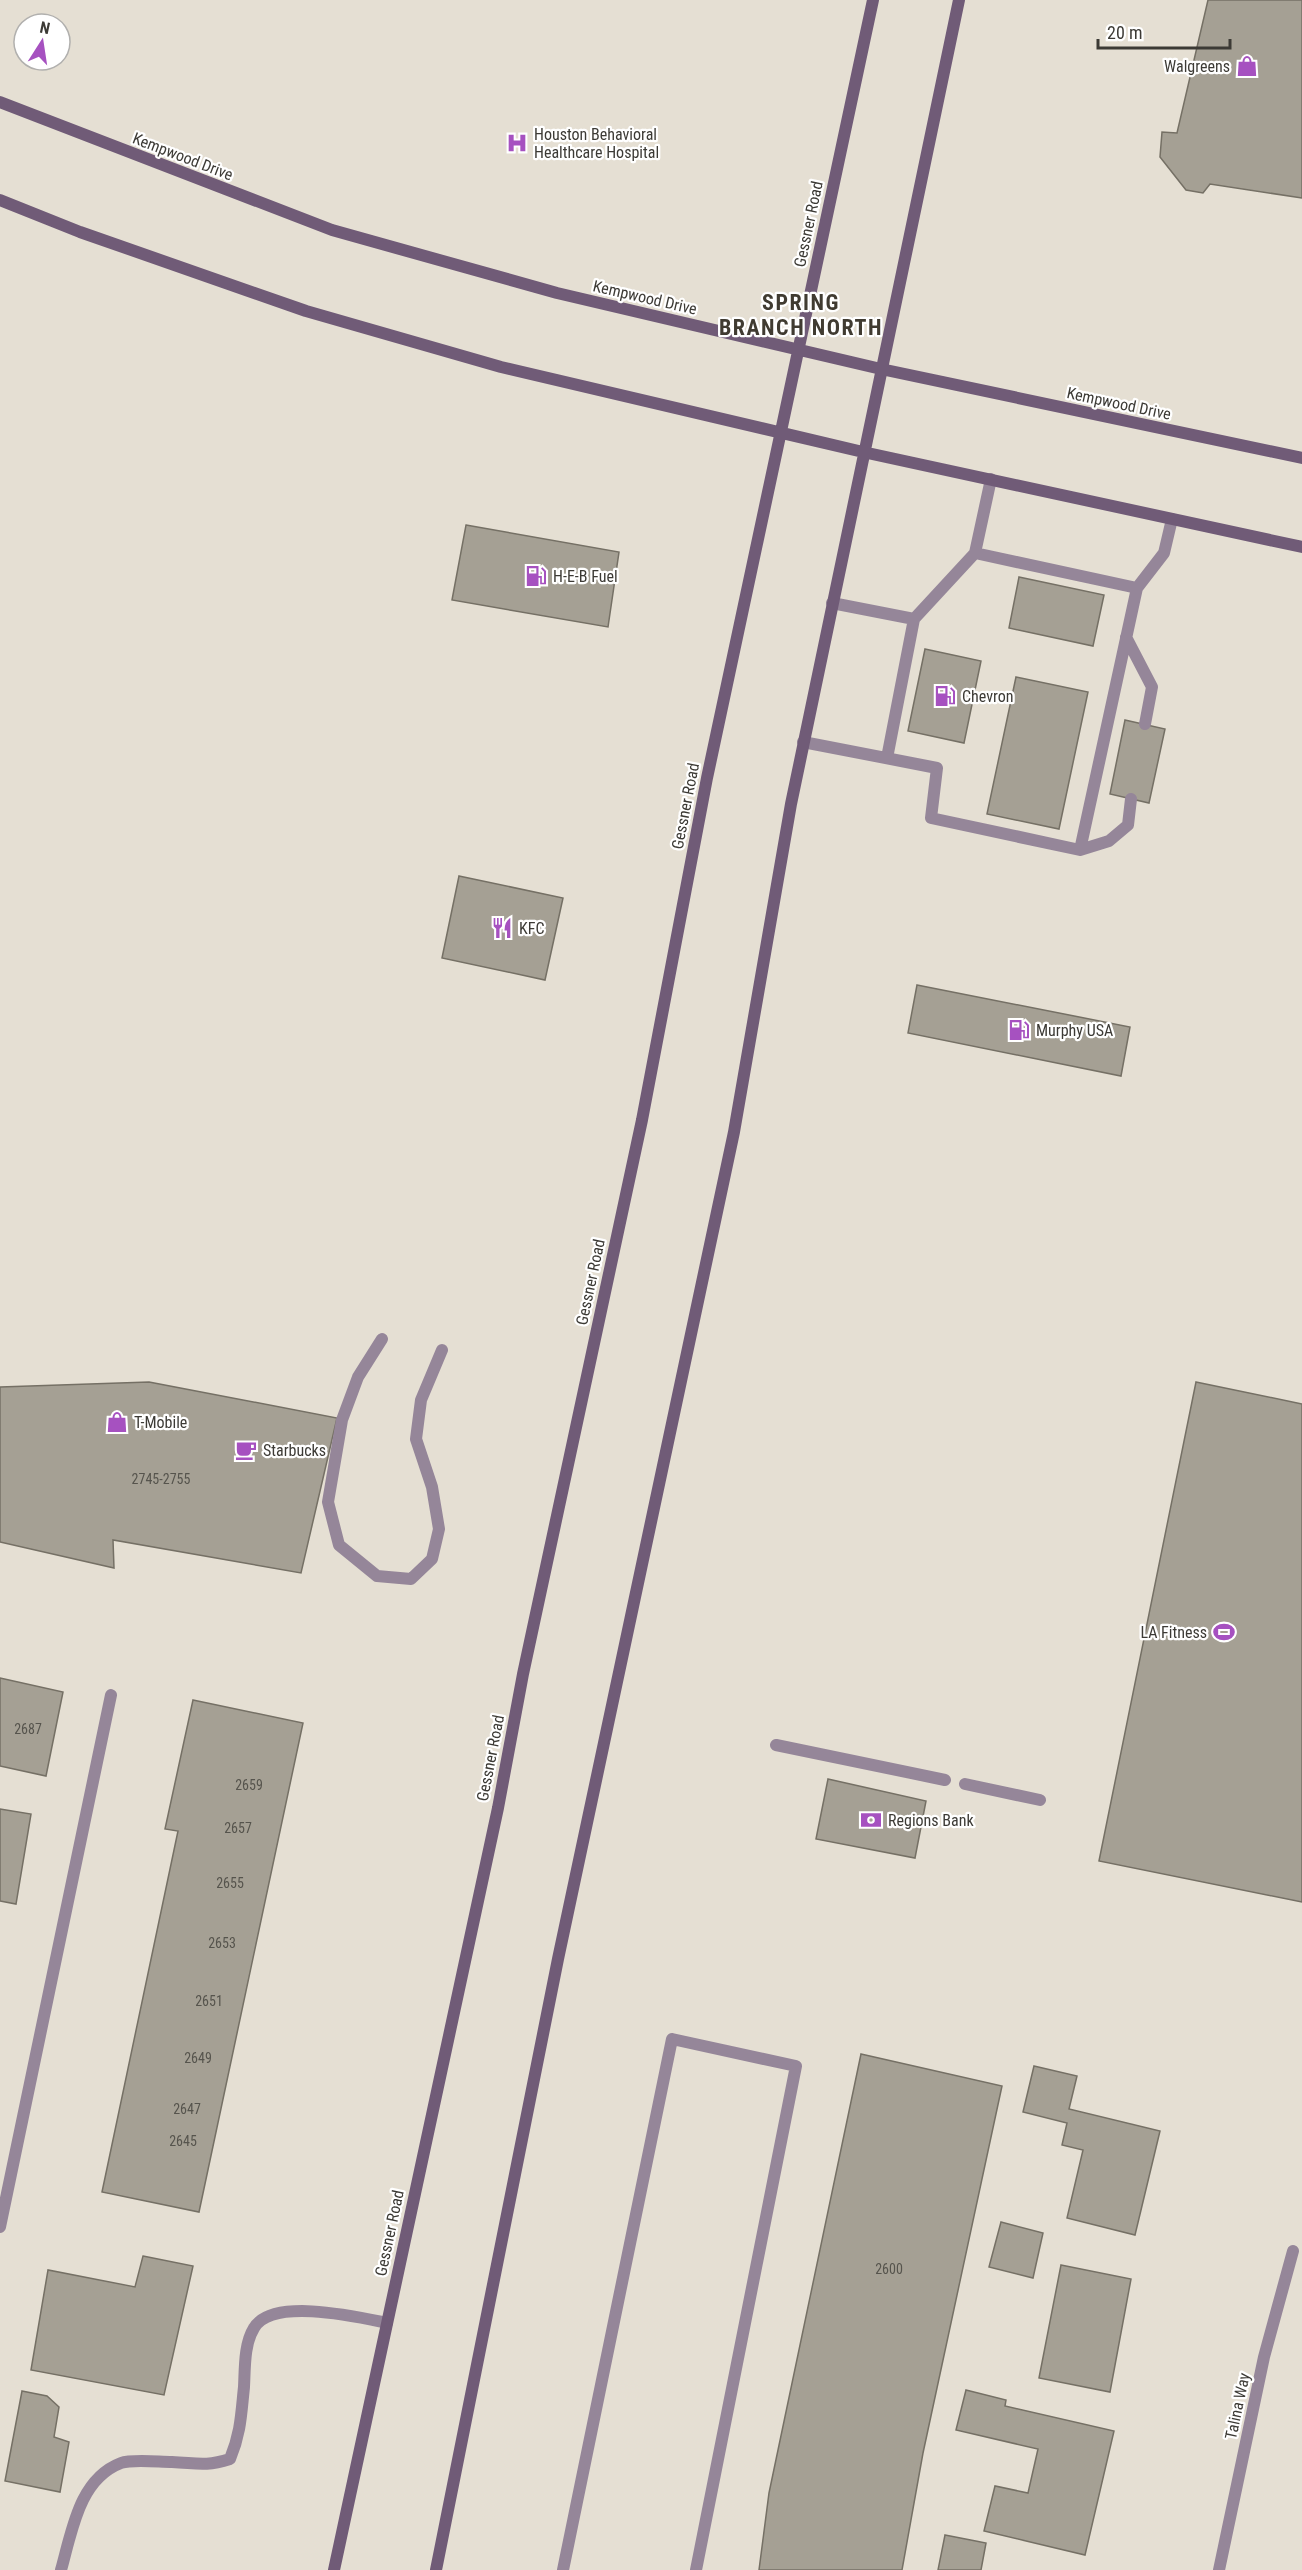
<svg xmlns="http://www.w3.org/2000/svg" width="1302" height="2570" font-family="'Roboto Condensed',sans-serif">
  <rect width="100%" height="100%" fill="#e5dfd3"/>
  <path fill="#a5a094" stroke="#757065" stroke-width="1.5" d="M1208,0H1302V198L1210,184L1203,193L1186,190L1160,157L1162,132L1177,133Z
    M466,525L619,552L608,627L452,600Z
    M1019,577L1104,595L1093,646L1009,628Z
    M925,649L981,661L964,743L908,731Z
    M1016,677L1088,692L1059,829L987,814Z
    M1125,720L1165,729L1149,803L1110,794Z
    M459,876L563,898L545,980L442,958Z
    M917,985L1130,1027L1121,1076L908,1033Z
    M149,1382L337,1418L301,1573L113,1540L114,1568L0,1542V1387Z
    M1196,1382L1302,1404V1902L1099,1861Z
    M0,1678L63,1692L46,1776L0,1766Z
    M193,1700L303,1723L199,2212L102,2192L178,1831L165,1829Z
    M828,1779L926,1801L915,1858L816,1839Z
    M0,1809L31,1814L16,1904L0,1901Z
    M861,2054L1002,2086L923,2453L902,2570H759L769,2493Z
    M1034,2066L1077,2076L1069,2109L1160,2131L1135,2235L1067,2218L1083,2150L1062,2145L1067,2123L1023,2112Z
    M1001,2222L1043,2233L1033,2278L989,2267Z
    M143,2256L193,2266L164,2395L31,2370L48,2270L135,2287Z
    M1061,2265L1131,2279L1110,2392L1039,2378Z
    M966,2390L1006,2400L1005,2406L1114,2431L1085,2555L984,2531L995,2486L1028,2493L1038,2449L956,2430Z
    M22,2391L47,2396L59,2407L54,2437L69,2442L60,2492L5,2481Z
    M945,2535L986,2543L981,2570H938Z"/>
  <g fill="none" stroke-linecap="round" stroke-linejoin="round">
    <path stroke="#958699" stroke-width="12" d="M991,479L975,553L1137,588
      M832,603L914,619L975,553
      M1126,637L1152,687L1145,724
      M803,742L937,768L931,818L1080,850L1137,588L1164,553L1172,519
      M887,758L914,619
      M1080,850L1109,841L1128,825L1131,799
      M382,1339L358,1377L342,1420L328,1502L339,1545L377,1576L411,1579L432,1559L439,1529L432,1487L416,1439L421,1400L442,1350
      M776,1745L945,1780
      M965,1784L1040,1800
      M0,2227L111,1695
      M61,2570C72,2531 79,2479 121,2463C132,2459 159,2462 172,2462C197,2463 204,2467 230,2459C241,2432 241,2415 244,2387C245,2368 244,2344 254,2328C272,2297 358,2317 387,2323
      M563,2570L672,2039L796,2066L696,2570"/>
    <path stroke="#958699" stroke-width="12" d="M1219,2570L1264,2357L1293,2251"/>
    <path stroke="#705b77" stroke-width="12" d="M0,102L332,230L557,293L881,369L1302,458
      M0,200L80,232L306,311L501,367L863,452L1302,547
      M334,2570L498,1808L523,1674L642,1120L707,778L873,0
      M436,2570L558,1959L734,1132L791,804L959,0"/>
  </g>
  <defs>
    <symbol id="shop-bare" viewBox="-9 -9 18 18"><path d="M-5-2.5h2.3a2.7 3.5 0 0 1 5.4 0H5L5.5 6h-11ZM-1.5-2.5h3a1.5 2.3 0 0 0-3 0Z" fill="#a651c0" stroke="#fff" stroke-width="2.5" paint-order="stroke"/></symbol>
    <symbol id="hospital-bare" viewBox="-9 -9 18 18"><path d="M-5-5h3v3.5h4V-5h3V5h-3V1.5h-4V5h-3Z" fill="#a651c0" stroke="#fff" stroke-width="2.5" paint-order="stroke"/></symbol>
    <symbol id="fuel-bare" viewBox="-9 -9 18 18"><path d="M-5.5-6h7V0h2V4h1.3V-2.5L3-4.5l.8-.8L6-3V5H2.5V1h-1V6h-7ZM-4.2-4.7v3.2H.2V-4.7Z" fill="#a651c0" stroke="#fff" stroke-width="2.5" paint-order="stroke"/></symbol>
    <symbol id="restaurant-bare" viewBox="-9 -9 18 18"><path d="M-5-6h1v4h1v-4h1v4h1v-4h1v5L-1.5 .5V6h-2V.5L-5-1ZM5-6V6H3V1.5H1.5Q1.5-4 5-6Z" fill="#a651c0" stroke="#fff" stroke-width="2.5" paint-order="stroke"/></symbol>
    <symbol id="cafe-bare" viewBox="-9 -9 18 18"><path d="M-5.5-4.5H6V0H3Q3 3.5 0 3.5H-2.5Q-5.5 3.5-5.5 0ZM3-3.2v2h1.7v-2ZM-6 4.5H4V6H-6Z" fill="#a651c0" stroke="#fff" stroke-width="2.5" paint-order="stroke"/></symbol>
    <symbol id="stadium-bare" viewBox="-9 -9 18 18"><path d="M0-5a6.5 5 0 1 0 0 10a6.5 5 0 1 0 0-10ZM-3.5-1.8h7v3.6h-7Z" fill="#a651c0" stroke="#fff" stroke-width="2.5" paint-order="stroke"/></symbol>
    <symbol id="bank-bare" viewBox="-9 -9 18 18"><path d="M-6-4H6V4H-6ZM0-2.3a2.3 2.3 0 1 0 0 4.6a2.3 2.3 0 1 0 0-4.6Z" fill="#a651c0" stroke="#fff" stroke-width="2.5" paint-order="stroke"/></symbol>
  </defs>
  <g fill-rule="evenodd">
    <use href="#shop-bare" x="1232" y="51" width="30" height="30"/>
    <use href="#hospital-bare" x="502" y="128" width="30" height="30"/>
    <use href="#fuel-bare" x="521" y="561" width="30" height="30"/>
    <use href="#fuel-bare" x="930" y="681" width="30" height="30"/>
    <use href="#restaurant-bare" x="487" y="913" width="30" height="30"/>
    <use href="#fuel-bare" x="1004" y="1015" width="30" height="30"/>
    <use href="#shop-bare" x="102" y="1407" width="30" height="30"/>
    <use href="#cafe-bare" x="231" y="1435" width="30" height="30"/>
    <use href="#stadium-bare" x="1209" y="1617" width="30" height="30"/>
    <use href="#bank-bare" x="856" y="1805" width="30" height="30"/>
  </g>
  <g text-anchor="middle" stroke-width="4.5" stroke-linejoin="round" paint-order="stroke">
    <g font-size="14" fill="#56544d">
      <text x="161" y="1484">2745-2755</text>
      <text x="28" y="1734">2687</text>
      <text x="249" y="1790">2659</text>
      <text x="238" y="1833">2657</text>
      <text x="230" y="1888">2655</text>
      <text x="222" y="1948">2653</text>
      <text x="209" y="2006">2651</text>
      <text x="198" y="2063">2649</text>
      <text x="187" y="2114">2647</text>
      <text x="183" y="2146">2645</text>
      <text x="889" y="2274">2600</text>
    </g>
    <g font-size="16" fill="#3c3a35" stroke="#fff" text-anchor="start">
      <text x="1230" y="72" text-anchor="end">Walgreens</text>
      <text x="534" y="140">Houston Behavioral<tspan x="534" dy="18">Healthcare Hospital</tspan></text>
      <text x="553" y="582">H-E-B Fuel</text>
      <text x="962" y="702">Chevron</text>
      <text x="519" y="934">KFC</text>
      <text x="1036" y="1036">Murphy USA</text>
      <text x="134" y="1428">T-Mobile</text>
      <text x="263" y="1456">Starbucks</text>
      <text x="1207" y="1638" text-anchor="end">LA Fitness</text>
      <text x="888" y="1826">Regions Bank</text>
    </g>
    <g font-size="16" fill="#3c3a35" stroke="#fff">
      <text transform="translate(183 156) rotate(21)" y="6">Kempwood Drive</text>
      <text transform="translate(808 224) rotate(-78)" y="6">Gessner Road</text>
      <text transform="translate(645 297) rotate(13)" y="6">Kempwood Drive</text>
      <text transform="translate(1119 403) rotate(12)" y="6">Kempwood Drive</text>
      <text transform="translate(685 806) rotate(-79)" y="6">Gessner Road</text>
      <text transform="translate(590 1282) rotate(-78)" y="6">Gessner Road</text>
      <text transform="translate(490 1758) rotate(-79)" y="6">Gessner Road</text>
      <text transform="translate(389 2233) rotate(-78)" y="6">Gessner Road</text>
      <text transform="translate(1237 2406) rotate(-78)" y="6">Talina Way</text>
    </g>
    <g font-size="22" font-weight="bold" letter-spacing="1.5" fill="#403b31" stroke="#fff">
      <text x="801" y="310">SPRING<tspan x="801" dy="25">BRANCH NORTH</tspan></text>
    </g>
  </g>
  <g transform="translate(42 42) rotate(12)"><circle r="28" fill="#ffffff" stroke="#b1b0ae" stroke-width="1.5"/>
  <path d="M0-4.5L10 22L0 15L-10 22Z" fill="#a651c0"/>
  <text y="-9" font-size="16" font-weight="bold" text-anchor="middle" fill="#3c3a35">N</text>
  </g>
  <path d="M1098 39v9h132v-9" fill="none" stroke="#3c3a35" stroke-width="3"/>
  <text x="1107" y="39" font-size="18" fill="#3c3a35" stroke="#ffffff" stroke-width="4.5" paint-order="stroke">20 m</text>
</svg>
